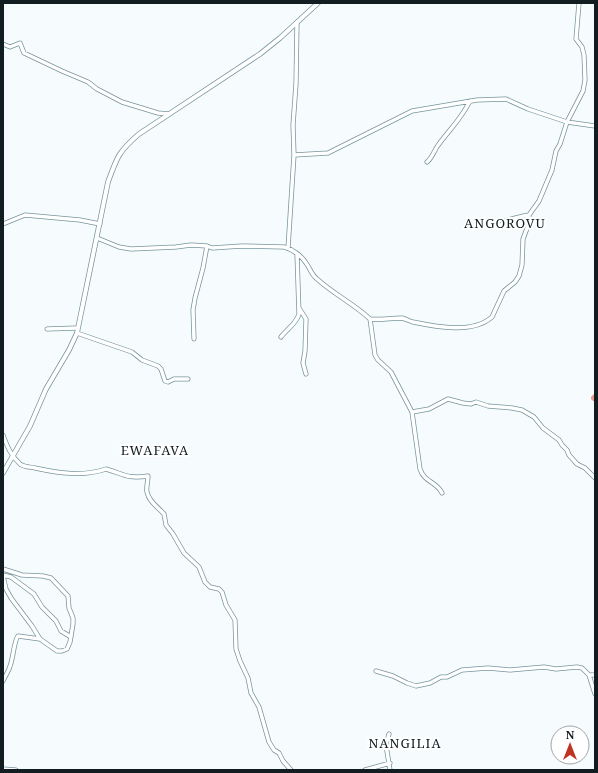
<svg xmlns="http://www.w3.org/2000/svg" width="598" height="773" font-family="'Noto Serif',serif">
  <rect width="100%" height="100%" fill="#f6fcfe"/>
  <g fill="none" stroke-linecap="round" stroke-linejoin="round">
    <path stroke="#e59b8d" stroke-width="6" d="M594,398L595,397"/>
    <defs>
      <path id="minor" d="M3,44L10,47L20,43L24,53L62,71L88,82L97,89L122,102L158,113L169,114
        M294,155L328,153L412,111L477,100L506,99L528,109L567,122L595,126
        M427,162C433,157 434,150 439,144C451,128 461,119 470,101
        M502,221C511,220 520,216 529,215
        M3,224L25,215L80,220L100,224
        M97,238L119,247L131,249L176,247L191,245L207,246L212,248L242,246L284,247C292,249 302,256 306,263C310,268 311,274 316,278C333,294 353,303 370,319C381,320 391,318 402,318C406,319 409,321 413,322C437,327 473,334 492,317L504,291L515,282L519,276L522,265L523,239L529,223V215L539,201L552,170L556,151L560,144L567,122L583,91L585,80L584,55L582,47L576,39L579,3
        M288,248L294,155L293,125L296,84L297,22
        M299,308L306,319L305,351L303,363L306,374
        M370,319L375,355L378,360L391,372L412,412L429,409L448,399L463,403L471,404L476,402L488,406L512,408L522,410L534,417L543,428L559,440L562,445L567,450L569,455L577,464L585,468L595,478
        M47,329L77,328
        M77,333L132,352L142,360L158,366L161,369L165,381L168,382L174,379H188
        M281,337C286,330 297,323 299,314L297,254
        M194,339L193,310L195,298L203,268L207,246
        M412,412L420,469C424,482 437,482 442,493
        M3,435C7,446 11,456 20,464C24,467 30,467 35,468C58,473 83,477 106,469C124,474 126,479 148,476C148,481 146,488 147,492C149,502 158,507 164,514L166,525L173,534L184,553L199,567L205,582L210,587L219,589L222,592L226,605L235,620L236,649L240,661L248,678L251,693L259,707L269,742L274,750L279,753L283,761L291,770
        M3,569L22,575L43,576L51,578L68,596L69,608L73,618V624L70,642L67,649L62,651H57L40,639L32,626L11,598L6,589L3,576
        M3,575L11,577L34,594L42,607L56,621L61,631L71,637
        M376,671L393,676L407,683L416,686L430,683L441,677H447L462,670L488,668L510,670L544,667L556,669L577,667L582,668L589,675L595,694
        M589,675H595
        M3,681C5,676 9,671 10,666C13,660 14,640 18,636L40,639
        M389,734L386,745L390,770
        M3,769L16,770
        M365,770L390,763"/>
      <path id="tertiary" d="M3,473L30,426L46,389L69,350L77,333L108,182C117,157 119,151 139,134L260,54L280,38L318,3"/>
    </defs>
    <use href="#minor" stroke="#76959b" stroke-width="5"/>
    <use href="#tertiary" stroke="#76959b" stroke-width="5.5"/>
    <use href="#minor" stroke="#fff" stroke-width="3.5"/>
    <use href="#tertiary" stroke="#fff" stroke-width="4"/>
  </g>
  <g text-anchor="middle" stroke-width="4" stroke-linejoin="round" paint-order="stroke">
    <g font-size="13" letter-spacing="1" fill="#111d20" stroke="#fff">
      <text x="505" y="228">ANGOROVU</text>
      <text x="155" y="455">EWAFAVA</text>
      <text x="405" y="748">NANGILIA</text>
    </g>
  </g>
  <rect width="598" height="773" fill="none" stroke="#111d20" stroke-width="8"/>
  <g transform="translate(570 745)"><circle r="19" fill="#ffffff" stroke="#a0a5a6"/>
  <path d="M0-3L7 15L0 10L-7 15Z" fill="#bf3320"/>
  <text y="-6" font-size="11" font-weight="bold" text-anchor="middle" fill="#111d20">N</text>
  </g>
</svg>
